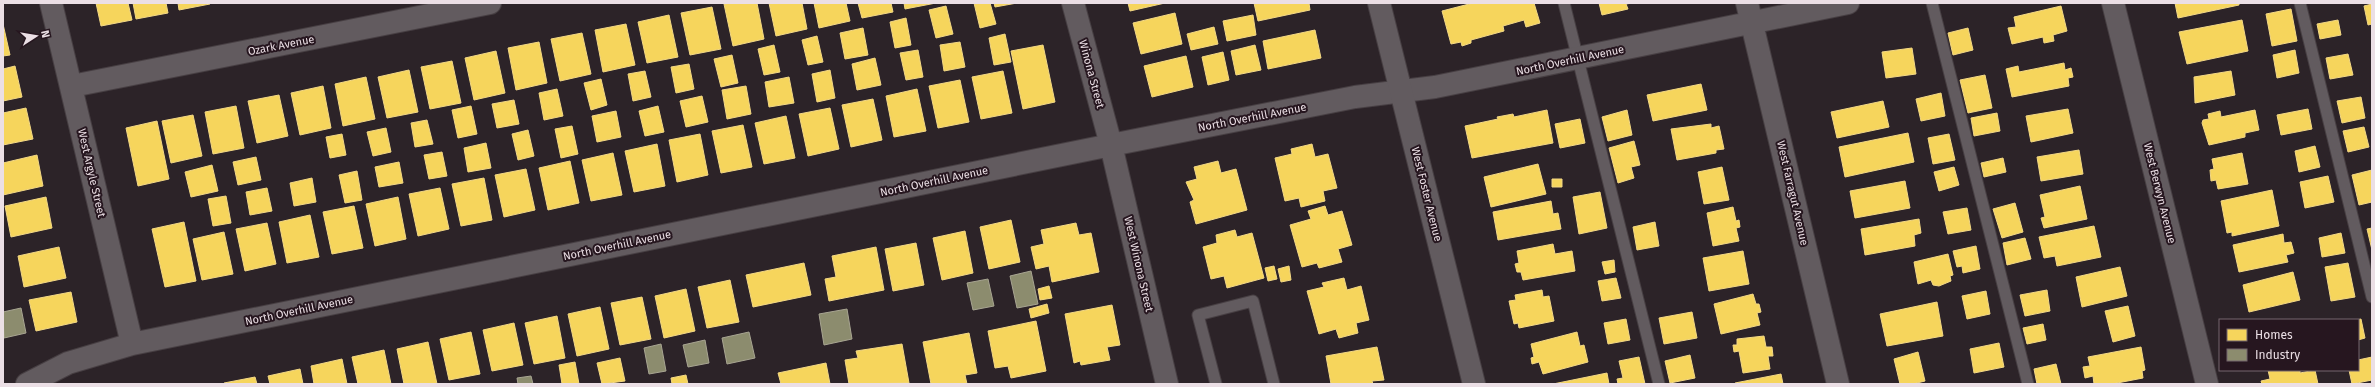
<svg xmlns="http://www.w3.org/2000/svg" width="2375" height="387" font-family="'Fira Sans',sans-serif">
  <rect width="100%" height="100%" fill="#2c2328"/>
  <path fill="#f6d55c" stroke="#f3d885" d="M96,3H128L132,20L101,26Z
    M133,3H166L168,13L136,19Z
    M178,3H210V4L179,10Z
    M730,3H757L764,39L733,46L724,4Z
    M769,3H802L807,29L776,36Z
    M814,3H846L850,21L819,28Z
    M858,3H891L893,12L862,18Z
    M904,3H936L905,9Z
    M974,3H990L996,24L980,28Z
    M994,3H1017L995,7Z
    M1128,3H1165L1130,11Z
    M1254,3H1309L1310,10L1258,21Z
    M1473,3H1534L1540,23L1526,27L1524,20L1503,26L1504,31L1471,40V43L1462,46L1461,42L1451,44L1442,11Z
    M1599,3H1632L1626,4L1628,9L1602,15Z
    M2175,3H2239V5L2178,18Z
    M2372,4V24L2368,25L2364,6Z
    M946,6L953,34L936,38L929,10Z
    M2061,6L2067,31L2053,35L2054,41L2044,43L2043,37L2012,44L2008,28L2016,27L2014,17Z
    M712,7L721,49L690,55L681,13Z
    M2291,9L2297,41L2272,46L2266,14Z
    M1175,13L1182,44L1141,54L1133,23Z
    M669,15L678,57L647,63L638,22Z
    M1253,15L1256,35L1227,41L1223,21Z
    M906,18L911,45L895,48L890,22Z
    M2242,20L2248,51L2187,64L2179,32Z
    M2338,20L2341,35L2320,39L2317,24Z
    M3,24L10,55L3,56Z
    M626,24L635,65L603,72L595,30Z
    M1214,27L1218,44L1191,50L1187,34Z
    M863,28L868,55L845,59L840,33Z
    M1968,28L1973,50L1953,55L1948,33Z
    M1315,30L1321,58L1268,69L1263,41Z
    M582,33L591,74L560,81L551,39Z
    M1005,34L1011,62L994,65L989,38Z
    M817,36L823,62L808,65L802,40Z
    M539,42L547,83L516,90L508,48Z
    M960,42L965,67L944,71L940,45Z
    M774,45L780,72L764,75L758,49Z
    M1043,45L1055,102L1023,109L1011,51Z
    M1255,45L1261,70L1236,75L1231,51Z
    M1912,48L1916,74L1886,78L1882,52Z
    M918,50L923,77L906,80L900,53Z
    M2295,50L2299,73L2277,78L2273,55Z
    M496,51L505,93L474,100L465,58Z
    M1223,52L1229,80L1208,85L1202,57Z
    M2348,54L2353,75L2330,79L2326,58Z
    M732,55L738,83L721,87L714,59Z
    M1186,56L1193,87L1152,97L1144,66Z
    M875,58L881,85L857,90L852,64Z
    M452,61L461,103L430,109L421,67Z
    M2064,63L2065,70L2071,68L2073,77L2068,78L2069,86L2012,97L2006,69L2018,66L2019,72Z
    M689,64L694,89L676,93L671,67Z
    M15,66L22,97L3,101V69Z
    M409,70L418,112L387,118L378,77Z
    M830,70L835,98L817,102L812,74Z
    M645,71L651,97L633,101L628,74Z
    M1003,71L1012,113L981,119L972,77Z
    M2231,71L2235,95L2195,103L2194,77Z
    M1985,75L1992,108L1968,113L1960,80Z
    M366,77L375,119L343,126L335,84Z
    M789,77L794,103L769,107L765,82Z
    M601,79L607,105L591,110L584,83Z
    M960,80L969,122L938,128L929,86Z
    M1701,84L1707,110L1653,121L1647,95Z
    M323,86L331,128L300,135L291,93Z
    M746,86L751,114L727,119L722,90Z
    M557,89L563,116L544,120L539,93Z
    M917,89L926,131L894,137L886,96Z
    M1941,93L1945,116L1921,121L1916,99Z
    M279,95L288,136L257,143L248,101Z
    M702,96L708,122L686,127L680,101Z
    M2361,97L2365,118L2342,123L2337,101Z
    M873,99L882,140L851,147L842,105Z
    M514,100L519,124L497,128L492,104Z
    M1883,101L1889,127L1837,138L1831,112Z
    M236,106L244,148L213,154L205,112Z
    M471,106L477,134L458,138L452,110Z
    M658,106L664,132L645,136L639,111Z
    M26,108L33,139L3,145V113Z
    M830,108L839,149L808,156L799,114Z
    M2068,109L2073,133L2031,142L2026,116Z
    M2308,109L2312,129L2281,135L2277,115Z
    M1547,110L1553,143L1472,158L1465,126L1498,119L1497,117L1513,114L1514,117Z
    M1627,110L1632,135L1608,141L1602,117Z
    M2255,110L2259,130L2245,133V137L2209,145L2202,123L2203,120L2209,119L2208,114L2220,111L2221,117Z
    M616,111L621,137L597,142L592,116Z
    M1997,113L2000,131L1974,136L1971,118Z
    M193,115L202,156L171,163L162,121Z
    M786,116L795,158L764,164L755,123Z
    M1580,119L1585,143L1560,148L1555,124Z
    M427,120L433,144L415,147L411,123Z
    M157,121L169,179L138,186L126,128Z
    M1711,124V128L1719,126L1724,149L1716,150V153L1677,160L1671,129Z
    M743,125L752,167L721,173L712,131Z
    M572,126L578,154L561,158L555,129Z
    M2364,127L2369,147L2348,152L2343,131Z
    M386,128L391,152L373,156L367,132Z
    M528,130L534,156L518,160L512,134Z
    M1908,133L1914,162L1845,177L1839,147Z
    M342,134L346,155L330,158L326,137Z
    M700,134L708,175L677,182L669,140Z
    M1949,134L1955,160L1933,164L1928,138Z
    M1634,141L1640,165L1631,167L1634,178L1618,183L1609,148Z
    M486,143L491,168L468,172L464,148Z
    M657,144L665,186L634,192L625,151Z
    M1312,144L1315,157L1328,154L1337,188L1323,191L1325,201L1301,207L1299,198L1285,201L1275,158L1292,154L1291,149Z
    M2315,146L2320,167L2299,172L2295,151Z
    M2079,150L2083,174L2041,181L2037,157Z
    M442,152L447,176L429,179L424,155Z
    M613,153L622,195L591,201L582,160Z
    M2242,153L2248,184L2218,189L2216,180L2211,181L2210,170L2214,169L2212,159Z
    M37,155L43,186L3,195V163Z
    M256,157L261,180L238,185L233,162Z
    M2003,158L2006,172L1984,177L1981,163Z
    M570,161L579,203L548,210L539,168Z
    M1218,161L1221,173L1236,169L1247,210L1196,224L1190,202L1194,200L1186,182L1197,179L1194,167Z
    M399,162L403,183L379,187L375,167Z
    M1538,164L1546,194L1491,207L1484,177Z
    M212,165L218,191L191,197L185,172Z
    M1722,167L1729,200L1704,204L1698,172Z
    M1954,167L1959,185L1939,191L1934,172Z
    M526,169L535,210L504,217L495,175Z
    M2372,170V202L2359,205L2352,175Z
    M357,171L362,200L345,203L339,175Z
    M2328,176L2334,202L2305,208L2300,182Z
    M312,178L316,202L294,206L290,183Z
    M484,178L492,220L461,226L452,184Z
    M1552,179H1562V187H1552Z
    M1905,181L1910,208L1855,218L1850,191Z
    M2080,186L2087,219L2044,228L2041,218L2045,217L2040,195Z
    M267,188L272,211L250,215L246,192Z
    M440,188L449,229L418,236L409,194Z
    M2272,190L2279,226L2232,236V232L2227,233L2221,201Z
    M1600,192L1607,228L1579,234L1573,197Z
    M226,196L231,223L213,226L208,199Z
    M46,197L52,228L11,237L5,206Z
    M398,197L406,239L375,246L366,204Z
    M1551,201L1553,214L1558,213L1561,229L1498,240L1493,212Z
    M2015,203L2023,232L2002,238L1993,209Z
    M354,206L363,248L332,254L323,212Z
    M1325,206L1328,215L1342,211L1352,245L1338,249L1342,262L1319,268L1317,263L1302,267L1290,225L1311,219L1308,211Z
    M1733,207L1736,221L1739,220L1740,227L1736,228L1739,241L1713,246L1707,213Z
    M1967,208L1971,230L1948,234L1943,212Z
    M310,215L319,257L287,263L279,222Z
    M1919,219L1921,233L1914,235L1915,246L1865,255L1861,229Z
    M1011,220L1020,262L989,269L980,227Z
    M184,222L196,281L165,287L152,229Z
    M1655,222L1659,246L1637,250L1633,227Z
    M267,223L276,264L245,271L236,229Z
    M1076,223L1079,235L1091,233L1099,272L1052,282L1049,266L1036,269L1031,247L1044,244L1041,230Z
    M2094,226L2101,257L2057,266L2055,256L2044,258L2039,237Z
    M2372,228V250L2367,229Z
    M1235,230L1237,237L1252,233L1264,278L1227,288L1224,276L1211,279L1203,247L1217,243L1216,235Z
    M965,231L973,273L942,280L933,238Z
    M224,232L233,274L202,280L193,239Z
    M2341,233L2345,253L2322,257L2319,238Z
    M2283,234L2284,243L2291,242L2294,253L2286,255L2288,262L2239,272L2233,245Z
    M2025,238L2031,259L2007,265L2003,243Z
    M916,243L924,285L893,291L885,249Z
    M1553,244L1555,254L1572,251L1575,271L1523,280L1521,272H1517L1515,264L1519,263L1517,251Z
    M1976,246L1980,269L1963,273L1962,266L1957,267L1953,251Z
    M59,247L66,278L24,287L18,256Z
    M876,247L884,290L829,301L825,279L836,277L832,256Z
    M1743,251L1749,284L1709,291L1703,258Z
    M1948,254L1953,275L1950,276L1951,281L1939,286L1933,285L1931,280L1918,284L1914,262Z
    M1614,260L1615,272L1605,274L1602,262Z
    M804,263L811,295L753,307L746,275Z
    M2348,263L2355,297L2331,301L2325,267Z
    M1274,266L1277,279L1268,281L1265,268Z
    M1289,266L1291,280L1281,282L1278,269Z
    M2120,267L2127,296L2082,307L2076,277Z
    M2293,272L2300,300L2249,312L2243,285Z
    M1344,278L1347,290L1361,286L1369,320L1356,323L1358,333L1339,338L1336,329L1319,334L1307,291L1324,287L1322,283Z
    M1616,278L1621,298L1602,301L1598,281Z
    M730,280L739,322L707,328L698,287Z
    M1049,286L1052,298L1040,300L1038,289Z
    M686,289L695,331L664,338L655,296Z
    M1542,290L1543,297L1549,296L1554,321L1519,328L1518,323L1514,324L1509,301L1516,300L1515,295Z
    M2047,290L2050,311L2025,316L2020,295Z
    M1986,291L1990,314L1967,319L1962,296Z
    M71,292L77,322L36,331L29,300Z
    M1753,294L1756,304H1759L1761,312L1757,313L1760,325L1721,334L1714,304Z
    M642,297L651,339L620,345L611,303Z
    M1937,302L1943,336L1887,346L1880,314Z
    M1047,304L1049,313L1031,318L1029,309Z
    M1112,305L1120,345L1107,347L1110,360L1081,365L1080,361L1074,363L1065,314Z
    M2128,306L2135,336L2113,342L2105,311Z
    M600,307L609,349L577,356L568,314Z
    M1692,312L1697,338L1664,344L1659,318Z
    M557,316L565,358L534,364L525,323Z
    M1626,319L1630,340L1608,344L1604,323Z
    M2361,319L2365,338L2358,340V320H2356Z
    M1036,321L1046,371L1011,378L1008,366L995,368L988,331Z
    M514,323L523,365L492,371L483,330Z
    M2043,324L2046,340L2027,344L2023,328Z
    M471,332L480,374L449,380L440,339Z
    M1577,332L1580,346L1584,345L1588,362L1543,374L1539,362L1532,364L1531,358L1534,357L1531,344Z
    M969,333L977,373L965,375L967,384H931L923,342Z
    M1764,336L1766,347H1772L1773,356H1768L1770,369L1743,373L1739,351L1734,352L1733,345H1737V339Z
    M428,342L437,384H404L397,349Z
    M1999,343L2004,367L1974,373L1970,349Z
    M902,344L909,383L849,384L845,360L858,358L856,351Z
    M1377,347L1384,380L1372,381L1373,384H1331L1326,356Z
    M2141,347L2145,370L2142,371L2143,378L2112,384H2094L2093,376L2085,378L2083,367L2090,366L2088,357Z
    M384,350L391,384H358L352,357Z
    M1918,352L1925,381L1913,384H1900L1894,359Z
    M1690,355L1695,378L1670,383L1665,361Z
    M1639,357L1645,384H1618L1617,379L1623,378L1619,361Z
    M2372,357V380L2352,384L2349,370H2358V360Z
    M620,358L625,381L602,384L597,363Z
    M342,359L347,384H314L311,366Z
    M575,362L579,384H562L559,365Z
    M826,363L830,384H781L778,373Z
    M2056,364L2061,384H2037L2034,369Z
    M300,369L303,384H270L268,376Z
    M2268,370H2300V373L2315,370L2318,384H2262L2261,381L2270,379Z
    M1607,373L1609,384H1553Z
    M1781,374L1783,384H1736L1735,383Z
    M686,375L688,384H672L671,378Z
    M255,377L257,384H224V383Z"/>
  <path fill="#8c8c6e" stroke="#a8a592" d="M1031,271L1038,304L1017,308L1010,276Z
    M988,279L994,306L973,310L967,283Z
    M21,308L26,333L4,338L3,312Z
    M847,309L852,339L824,345L819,314Z
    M749,332L755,358L727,364L722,338Z
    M705,340L709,363L688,367L683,345Z
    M661,344L666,371L649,374L644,348Z
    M531,376L533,384H518L517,378Z"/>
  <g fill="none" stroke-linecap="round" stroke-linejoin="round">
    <defs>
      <path id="service" d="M1564,3L1659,384
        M1932,3L2028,384
        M2300,3L2372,297
        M1216,384L1198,315L1253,301L1274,384"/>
      <path id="minor" d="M51,3L132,344
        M1073,3L1111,145L1167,384
        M1747,3L1838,384
        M2113,3L2207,384
        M72,86L490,3
        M27,384L68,363L132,344L1111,145L1355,97L1435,87L1848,3"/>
      <path id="tertiary" d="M1379,3L1474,384"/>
    </defs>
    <use href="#service" stroke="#473f43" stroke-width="13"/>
    <use href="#minor" stroke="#473f43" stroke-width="24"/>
    <use href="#tertiary" stroke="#473f43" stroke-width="24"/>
    <use href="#service" stroke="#625b5f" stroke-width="11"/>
    <use href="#minor" stroke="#625b5f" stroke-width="22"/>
    <use href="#tertiary" stroke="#625b5f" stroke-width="22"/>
  </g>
  <g text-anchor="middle" stroke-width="4" stroke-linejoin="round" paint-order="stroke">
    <g font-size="11" fill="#ebdfe5" stroke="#26161f">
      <text transform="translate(281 45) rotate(-11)" y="4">Ozark Avenue</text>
      <text transform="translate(1570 60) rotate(-12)" y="4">North Overhill Avenue</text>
      <text transform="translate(1092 74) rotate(75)" y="4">Winona Street</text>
      <text transform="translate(1252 117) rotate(-11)" y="4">North Overhill Avenue</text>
      <text transform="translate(92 173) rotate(77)" y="4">West Argyle Street</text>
      <text transform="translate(934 181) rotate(-12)" y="4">North Overhill Avenue</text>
      <text transform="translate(1793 193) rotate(77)" y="4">West Farragut Avenue</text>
      <text transform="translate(2160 193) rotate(76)" y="4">West Berwyn Avenue</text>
      <text transform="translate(1427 194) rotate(76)" y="4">West Foster Avenue</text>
      <text transform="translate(617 245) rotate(-12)" y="4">North Overhill Avenue</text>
      <text transform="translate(1139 264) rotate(77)" y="4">West Winona Street</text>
      <text transform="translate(299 310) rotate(-12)" y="4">North Overhill Avenue</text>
    </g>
  </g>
  <rect width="2375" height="387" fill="none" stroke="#ebdfe5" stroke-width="8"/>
  <rect x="2219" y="319" width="140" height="52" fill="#26161f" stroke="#75666e"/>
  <rect x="2227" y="329" width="20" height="12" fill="#f6d55c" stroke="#75666e"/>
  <text x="2255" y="339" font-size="12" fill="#ebdfe5">Homes</text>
  <rect x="2227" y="349" width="20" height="12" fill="#8c8c6e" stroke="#75666e"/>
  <text x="2255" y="359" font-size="12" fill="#ebdfe5">Industry</text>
  <g transform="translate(36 36) rotate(78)" stroke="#26161f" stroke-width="3" paint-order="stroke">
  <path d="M0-3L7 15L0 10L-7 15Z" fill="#ebdfe5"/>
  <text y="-6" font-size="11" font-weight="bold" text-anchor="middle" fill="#ebdfe5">N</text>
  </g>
</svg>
